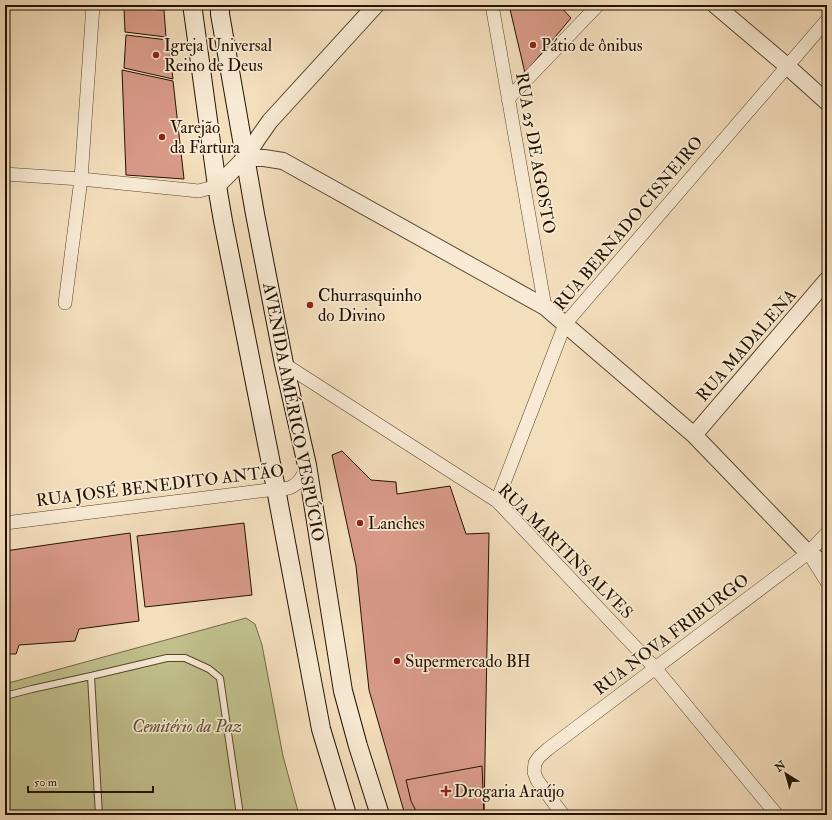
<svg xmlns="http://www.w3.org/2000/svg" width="832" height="820" font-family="'IM FELL Double Pica',serif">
  <rect width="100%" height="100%" fill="#f4dfbd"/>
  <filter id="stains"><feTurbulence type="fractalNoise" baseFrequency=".005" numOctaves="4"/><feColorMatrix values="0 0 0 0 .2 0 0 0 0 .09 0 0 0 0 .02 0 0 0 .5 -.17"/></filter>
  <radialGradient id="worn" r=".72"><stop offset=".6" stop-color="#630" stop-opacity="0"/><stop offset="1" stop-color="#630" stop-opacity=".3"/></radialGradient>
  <path fill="#c1c08d" stroke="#726946" d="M246,618L255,624L262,645L283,756L299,815H5V684Z"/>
  <path fill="#d99b89" stroke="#231200" d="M509,5H559L571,18L525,73Z
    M124,8L164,10L166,37L125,32Z
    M126,35L168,40L173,79L124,68Z
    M122,70L173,81L184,179L126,175Z
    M342,451L371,480L396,482L397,494L450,486L466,534L489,533L484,815H405L369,690L356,566L332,455Z
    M244,523L252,595L145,607L137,536Z
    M130,533L139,621L79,629L75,641L19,645L16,654H5V551Z
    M482,766L484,815H418L411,801L406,780Z"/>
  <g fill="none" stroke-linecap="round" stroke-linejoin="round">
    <defs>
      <path id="service" d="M91,676L99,815
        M5,696L32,689L91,676L167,658H185L209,669L220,678L240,815"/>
      <path id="minor" d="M492,5L545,307
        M508,99L598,5
        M5,174L81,179L199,191L217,186
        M65,303L81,179L93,5
        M284,364L497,501L655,668L777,815
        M497,501L565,324L827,20
        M5,523L276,489C280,489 285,489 289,488C300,484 304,474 307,465
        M810,555L827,582
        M563,815L537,780L534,772L535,763L539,757L548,749L808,553L827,533"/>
      <path id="tertiary" d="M715,5L787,66L827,102
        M245,158H264L283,161L545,307L694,435L808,553L827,565
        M217,186L245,158L258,138L270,121L376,5
        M694,435L827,280"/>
      <path id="secondary" d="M193,5V11L217,186L223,221L276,489L321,729L347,815
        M220,5V14L255,214L284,364L307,465L343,691L358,746L380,815"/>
    </defs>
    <use href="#service" stroke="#57452f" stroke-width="8"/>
    <use href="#minor" stroke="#57452f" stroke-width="14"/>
    <use href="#tertiary" stroke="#57452f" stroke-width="18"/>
    <use href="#secondary" stroke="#231200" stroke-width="20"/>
    <use href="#service" stroke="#f8ead4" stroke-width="6"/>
    <use href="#minor" stroke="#f8ead4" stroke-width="13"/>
    <use href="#tertiary" stroke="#f8ead4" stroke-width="16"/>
    <use href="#secondary" stroke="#f8ead4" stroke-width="18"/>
  </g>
  <g fill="#8f2418" stroke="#f8ead4" stroke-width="1.5">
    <circle cx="533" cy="45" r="4"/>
    <circle cx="156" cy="55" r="4"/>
    <circle cx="162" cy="137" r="4"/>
    <circle cx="310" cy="305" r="4"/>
    <circle cx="360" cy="523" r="4"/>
    <circle cx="397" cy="661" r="4"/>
    <path d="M444 785h4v4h4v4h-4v4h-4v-4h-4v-4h4z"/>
  </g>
  <g text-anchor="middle" stroke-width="3.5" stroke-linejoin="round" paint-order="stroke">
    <g font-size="17" fill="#231200" stroke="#f8ead4" text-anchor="start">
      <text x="164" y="51">Igreja Universal<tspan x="164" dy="20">Reino de Deus</tspan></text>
      <text x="541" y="51">Pátio de ônibus</text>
      <text x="170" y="133">Varejão<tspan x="170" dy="20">da Fartura</tspan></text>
      <text x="318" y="301">Churrasquinho<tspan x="318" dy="20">do Divino</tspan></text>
      <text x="368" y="529">Lanches</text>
      <text x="405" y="667">Supermercado BH</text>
      <text x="454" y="797">Drogaria Araújo</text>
    </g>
    <g font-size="17" fill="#231200" stroke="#f8ead4">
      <text transform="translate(536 153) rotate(80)" y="6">RUA 25 DE AGOSTO</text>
      <text transform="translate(628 223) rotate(-50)" y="6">RUA BERNADO CISNEIRO</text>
      <text transform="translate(746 345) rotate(-49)" y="6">RUA MADALENA</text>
      <text transform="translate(294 412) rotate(79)" y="6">AVENIDA AMÉRICO VESPÚCIO</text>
      <text transform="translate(160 485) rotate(-7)" y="6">RUA JOSÉ BENEDITO ANTÃO</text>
      <text transform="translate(566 551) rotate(45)" y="6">RUA MARTINS ALVES</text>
      <text transform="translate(671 634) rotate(-37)" y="6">RUA NOVA FRIBURGO</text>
    </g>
    <g font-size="17" font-style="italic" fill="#5a4f31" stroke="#f8ead4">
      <text x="187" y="732">Cemitério da Paz</text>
    </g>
  </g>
  <rect width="832" height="820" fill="none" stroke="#f4dfbd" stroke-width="20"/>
  <rect x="6" y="6" width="820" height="808" fill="none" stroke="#231200" stroke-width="2"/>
  <rect x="10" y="10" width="812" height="800" fill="none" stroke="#231200"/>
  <g transform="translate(786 774) rotate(323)" stroke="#f8ead4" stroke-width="3" paint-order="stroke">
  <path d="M0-3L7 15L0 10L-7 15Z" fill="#231200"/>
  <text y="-6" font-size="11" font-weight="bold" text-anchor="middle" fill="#231200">N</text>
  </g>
  <path d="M28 786v6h125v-6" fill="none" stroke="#231200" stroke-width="2"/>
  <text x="34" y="786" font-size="12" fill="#231200" stroke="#f8ead4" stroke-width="3" paint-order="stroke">50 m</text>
  <rect width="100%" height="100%" filter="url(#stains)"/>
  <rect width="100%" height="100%" fill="url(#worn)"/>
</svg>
